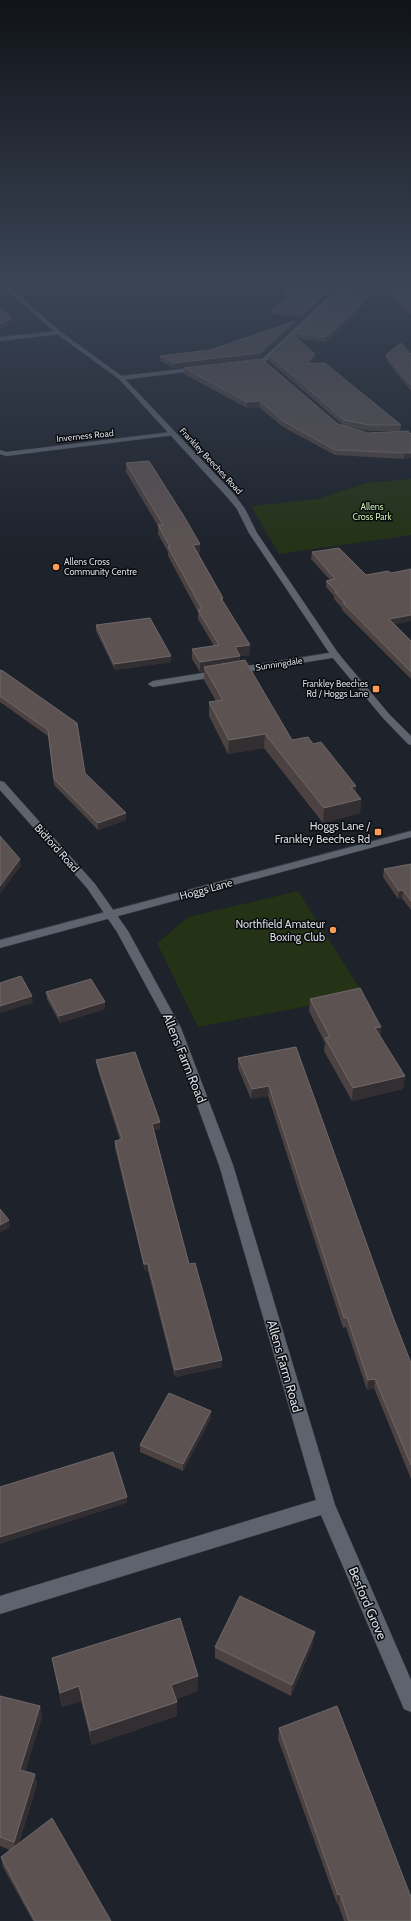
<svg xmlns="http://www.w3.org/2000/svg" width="411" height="1921" font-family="Cabin,sans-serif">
  <rect width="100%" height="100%" fill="#1d222b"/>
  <path fill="#243216" d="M411,479V535L279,554L251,506L318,499L366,483Z
    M298,891L364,995L198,1027L157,943L188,917Z"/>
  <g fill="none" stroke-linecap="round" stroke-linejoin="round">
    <defs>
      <path id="minor" d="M342,284H349L265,362L245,365V363L261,360Z
        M59,331L62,333L61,334L0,341V337Z
        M199,367L202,369L201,370L121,380L118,378L121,376Z
        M172,432L175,434L174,435L6,456L0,454V450L6,452Z
        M335,652L340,655L338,657L153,687L148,684L153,681Z
        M0,781L4,782L95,884L128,931L181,1028L233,1165L335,1505L411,1680V1712L404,1709L321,1515L0,1614V1596L316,1500L219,1165L169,1028L117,932L87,888L0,790Z"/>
      <path id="tertiary" d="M0,284H6L61,332L123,377L234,494L245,509L257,533L338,653L389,714L411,736V745L408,744L383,718L332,657L249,533L237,509L228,498L119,379L57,334Z
        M411,831V837L0,948V940Z"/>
    </defs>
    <use href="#minor" stroke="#393d45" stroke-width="1"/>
    <use href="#tertiary" stroke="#393d45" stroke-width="1"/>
    <use href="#minor" fill="#5e646e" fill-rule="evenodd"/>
    <use href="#tertiary" fill="#5e646e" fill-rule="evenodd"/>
  </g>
  <path fill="#4c4241" d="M188,284H211L194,287Z
    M297,284H339L303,318L272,314V310L286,299L285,294Z
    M374,284H411V315Z
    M362,298L369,300L346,324L326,342L296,338L315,360L311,363L401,425L400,431H369L344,426L269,361V355L294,336V333Z
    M295,321V325L260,358L174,368L160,361V356L210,350Z
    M411,354V391L386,360V355Z
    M184,368L338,424L368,433L408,431L404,459L335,455L283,427L259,407L247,408L184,374Z
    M126,463L200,553H198L223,598V602L250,645V655L240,656V661L292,740L313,744L356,786V793L361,799L360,813L323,823L264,748L228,754L209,716V702L216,701L204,680V671L200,672L192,659V649L214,646L198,619V612L168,556V552L158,534V526L126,472Z
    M312,552L394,625L411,641V679L342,610V608L334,599V596L326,587V581L330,580L311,559Z
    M96,625L171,656V662L115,670L96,631Z
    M0,670L85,773L126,820L98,830L54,785L48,736L0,702Z
    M411,864V910L402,898L398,899L383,877L384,869Z
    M46,992L105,1009L60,1023L47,999Z
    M310,999L381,1027L380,1036L405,1076L403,1089L352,1101L324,1051L325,1043L309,1011Z
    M296,1047L393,1317L411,1363V1479L374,1388L367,1390L346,1327L343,1328L268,1096L251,1099L238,1068V1058Z
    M96,1060L160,1129L154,1130L189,1264L222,1360V1367L175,1377L148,1271H145L115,1148V1141L120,1140L97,1067Z
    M211,1411V1418L183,1471L140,1452V1445Z
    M313,1644L291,1696L215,1658V1647Z
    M52,1658L198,1676V1691L176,1699L177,1716L92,1745L81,1701L62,1707L55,1673Z
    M0,1696L40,1706L42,1717L25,1771L35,1774L37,1784L19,1843L111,1921H33L3,1867L1,1857L10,1850L0,1846Z
    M279,1728L411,1921H344L338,1904H337L278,1739Z"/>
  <path fill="#332e31" d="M194,284H211L194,287Z
    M335,284H339L303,318V314Z
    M370,295L369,300L346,324L326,342V337Z
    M12,318V323L0,330V324Z
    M295,321V325L260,358L174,368V363Z
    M315,354V360L306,369V364Z
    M260,401L259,407L247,408V402Z
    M405,453H411V458L404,459Z
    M200,544V553L193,554V545Z
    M411,615V621L388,626L389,619Z
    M250,645V655L235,657V647Z
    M171,656V662L115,670L114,664Z
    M240,656V666L204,667V671L200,672V662Z
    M265,734L264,748L228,754L229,740Z
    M356,786L355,800L351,787Z
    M361,799L360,813L323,823L324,808Z
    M126,813V820L98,830V823Z
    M20,859L21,866L0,894V886Z
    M403,890L402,898L398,899L399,891Z
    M32,996L33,1003L0,1013V1006Z
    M105,1002V1009L60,1023L59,1016Z
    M381,1027L380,1040L375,1028Z
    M405,1076L403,1089L352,1101L353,1088Z
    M269,1086L268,1096L251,1099L252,1089Z
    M160,1122V1129L152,1131V1124Z
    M9,1220L10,1227L0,1233V1225Z
    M144,1264H148V1271H145Z
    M222,1360V1367L175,1377V1370Z
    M375,1379L374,1388L367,1390L368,1380Z
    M211,1411V1418L183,1471V1464Z
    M127,1497V1503L0,1544V1537Z
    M315,1632L313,1644L291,1696L292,1685Z
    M198,1676V1691L172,1700L171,1685Z
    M79,1686L81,1701L62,1707L60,1693Z
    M177,1702V1716L92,1745L90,1731Z
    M40,1706L42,1717L23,1780L20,1770Z
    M35,1774L37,1784L16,1852L14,1842Z
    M340,1894L338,1904H337L338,1895Z"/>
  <path fill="#5c5252" stroke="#6f6869" d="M297,284H335L303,314L272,310L291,295L285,294Z
    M346,284H350L362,298L370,295L346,319L326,337L294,333Z
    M379,284H411V310Z
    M0,306L12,318L0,324Z
    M295,321L260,353L174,363L160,356L210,350Z
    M292,334L315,354L306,364L325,363L401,425H369L344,420L269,355Z
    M401,343L411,354V385L386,355Z
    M262,359L338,424L368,433L408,431L411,434V453H405L335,450L283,421L260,401L247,402L184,368Z
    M149,461L185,518L200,544L193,545L223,598H221L250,645L235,647L240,656L200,662L192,649L219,645L198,610L202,609L168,547H170L158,525H163L126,463Z
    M339,548L366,575L388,571L391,573L411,569V615L389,619L411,641V672L343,603H345L335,592H337L326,581L335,579L312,552Z
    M150,618L171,656L114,664L96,625Z
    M245,660L292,740L308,737L313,744L321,742L356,786L351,787L361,799L324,808L265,734L229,740L209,702L223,700L204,667Z
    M0,670L3,671L77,723L85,773L126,813L98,823L54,779L48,730L0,696Z
    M0,836L20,859L0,886Z
    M411,864V901L403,890L399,891L384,869Z
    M21,976L32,996L0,1006V983Z
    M91,979L105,1002L59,1016L46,992Z
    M360,988L381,1027L375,1028L405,1076L353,1088L325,1038L330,1037L310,999Z
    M296,1047L393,1317L411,1363V1465L375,1379L368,1380L347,1317L344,1318L269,1086L252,1089L238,1058Z
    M135,1052L160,1122L152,1124L189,1264L195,1263L222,1360L175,1370L148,1264H144L115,1141L122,1139L96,1060Z
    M0,1209L9,1220L0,1225Z
    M169,1393L211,1411L183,1464L140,1445Z
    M113,1452L127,1497L0,1537V1487Z
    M240,1596L315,1632L292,1685L215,1647Z
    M180,1618L198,1676L171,1685L177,1702L90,1731L79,1686L60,1693L52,1658Z
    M0,1696L40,1706L20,1770L35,1774L14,1842L0,1837Z
    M337,1706L411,1897V1921H349L340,1894L338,1895L279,1728Z
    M52,1818L111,1921H35L1,1857Z"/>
  <linearGradient id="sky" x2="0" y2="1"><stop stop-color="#101318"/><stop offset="0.51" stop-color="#3a4455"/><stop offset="1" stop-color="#3a4455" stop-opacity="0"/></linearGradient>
  <rect width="411" height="553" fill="url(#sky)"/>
  <g fill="#fe9c57" stroke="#090b0f" stroke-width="1.5">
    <circle cx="56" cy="567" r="4"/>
    <rect x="372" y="685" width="8" height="8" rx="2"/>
    <rect x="374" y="828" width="8" height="8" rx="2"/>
    <circle cx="333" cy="930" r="4"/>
  </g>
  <g text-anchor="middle" stroke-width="3" stroke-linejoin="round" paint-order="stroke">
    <g font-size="9" fill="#d8dbe2" stroke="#090b0f">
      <text transform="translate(85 436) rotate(-6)" y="3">Inverness Road</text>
      <text transform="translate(211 461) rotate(47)" y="3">Frankley Beeches Road</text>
      <text transform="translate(279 664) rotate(-9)" y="3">Sunningdale</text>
    </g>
    <g font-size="9" fill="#c9e7ad" stroke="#090b0f">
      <text x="372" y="510">Allens<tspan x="372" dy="10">Cross Park</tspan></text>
    </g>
    <g font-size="9" fill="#d8dbe2" stroke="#090b0f" text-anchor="start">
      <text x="64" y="565">Allens Cross<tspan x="64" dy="10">Community Centre</tspan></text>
      <text x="368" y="687" text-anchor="end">Frankley Beeches<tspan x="368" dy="10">Rd / Hoggs Lane</tspan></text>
    </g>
    <g font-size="11" fill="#d8dbe2" stroke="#090b0f" text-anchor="end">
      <text x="370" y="830">Hoggs Lane /<tspan x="370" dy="13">Frankley Beeches Rd</tspan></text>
      <text x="325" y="928">Northfield Amateur<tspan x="325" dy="13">Boxing Club</tspan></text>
    </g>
    <g font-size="11" fill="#d8dbe2" stroke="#090b0f">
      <text transform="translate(57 848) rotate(48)" y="4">Bidford Road</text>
      <text transform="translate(206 889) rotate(-15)" y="4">Hoggs Lane</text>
    </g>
    <g font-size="13" fill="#d8dbe2" stroke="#090b0f">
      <text transform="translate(185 1058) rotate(68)" y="5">Allens Farm Road</text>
      <text transform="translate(285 1366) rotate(74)" y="5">Allens Farm Road</text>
      <text transform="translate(368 1603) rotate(67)" y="5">Besford Grove</text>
    </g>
  </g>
</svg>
